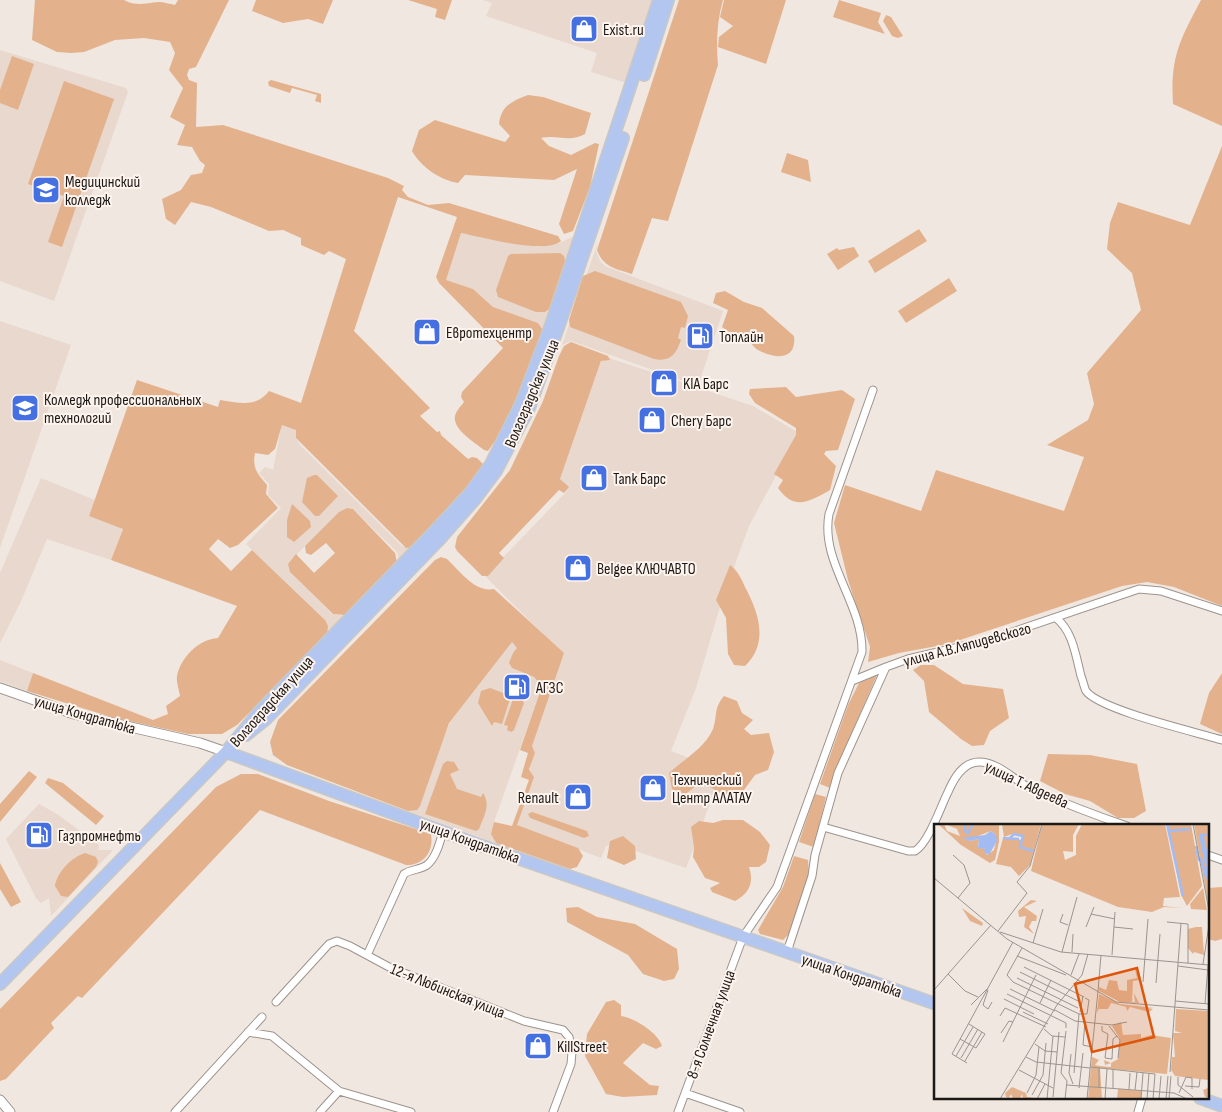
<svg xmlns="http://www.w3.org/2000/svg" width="1222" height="1112" font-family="'Sofia Sans Condensed',sans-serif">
  <rect width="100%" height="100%" fill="#f0e7e0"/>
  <path fill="#e8d8cd" d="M483,0H654L627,83L591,72L597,53L486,16L492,3Z
    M0,50L126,88L128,92L54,301L0,281Z
    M461,233L538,247L557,244L577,235L545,333L538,323L493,307L473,289L445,280Z
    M598,242L596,251L600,261L605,266L723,311L698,386L571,341L562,345Z
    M0,321L71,345L0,548Z
    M603,356L753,406L799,433L749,526L722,600L696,688L671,751L722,771L686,868L615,844L606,846L601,858L515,825L533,775L529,767L535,753L531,745L563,654L485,576L567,491L560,479Z
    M282,424L296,430V438L300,445L399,543L402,546L413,547L399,561L397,552L353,509L347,508L339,512L292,559L288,564L290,572L332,614L347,616L327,635L325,620L246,544L281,508L268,495L269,484L259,473L265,467L273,470Z
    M41,478L95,500L89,516L123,528L111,560L47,539L22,599L0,643V573Z
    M511,642L518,648L513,653L510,663L512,668L534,677L542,686L494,822L491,834L496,843L408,811H411L454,713Z
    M0,660L33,673L27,691L0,681Z
    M39,804L57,814L99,845L98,850H113L51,916L49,898L41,903L36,898L6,839Z"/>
  <path fill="#e3b28d" d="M35,0H124C137,7 145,3 159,2C164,2 170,4 175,5L178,0H229L196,67L189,69L187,75L189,80L197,83L196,127L223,125L388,178L404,186L402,190L408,197L428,205L449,203L558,236L561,241C546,255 481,237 461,233L446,280L473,289L493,307L538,323L545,333L506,425L488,451L484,450C475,443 452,429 455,416C456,411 461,406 464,402L461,397L462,392L503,348L439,283L436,277L457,217L398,197L354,331L430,408L420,416L437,432L440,431L441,435L468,459L472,457L477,458L483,464V469L413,547L406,548L296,438V430L282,425L275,449L268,455L255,453C252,469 258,474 267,485L266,494L278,508L238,545L230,548L218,539L209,549L231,571L252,550L325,620L328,626L327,635L237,725L222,734H188L111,717L27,691L33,673L153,720L168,714L166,706L180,696C179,690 176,682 177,676C181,657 199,639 218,638L237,606L111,560L123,529L89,516L137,380L218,407L220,400C239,403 256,408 269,391L301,403L346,259L329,251L324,255L301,245V238L283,230L269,231L211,207L191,202L175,225L166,219L162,199L181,190L191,175L202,173L205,165L200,161L192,147L177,145L185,125L170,117L183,88L169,70L175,53L170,42L144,38L115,40L84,52L71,53L57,52L32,40Z
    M256,0H333L323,24L308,19L283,23L252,11Z
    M408,0H452L445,20L435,17L437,9Z
    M679,0H723C717,21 716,43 718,65L668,221L652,218L632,274C616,269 603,267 597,250Z
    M724,0H786L766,64L718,47L719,37L733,26L720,17Z
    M839,0L881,13L878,22L885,34L833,17Z
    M1201,0H1222V126L1173,104C1170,57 1180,40 1201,0Z
    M886,15L891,17L903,36L898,38L892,36L883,21Z
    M12,56L34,64L18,110L0,103V90Z
    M271,80L321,94V103L315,101L317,95L292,88L290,93L269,86L268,82Z
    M64,81L114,99L62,247L48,242L64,196L28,184Z
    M528,95L543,97L591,113L585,134C569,143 559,134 541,138L549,146L571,155L595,143L599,144L590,187L573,231L564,234L559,224L577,169L554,180L465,175L458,183C440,180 421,167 412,151L419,130L435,120L505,142L510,136L499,124C501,106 512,101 528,95Z
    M1222,146V606L1174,587L1147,582L1122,586L948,644L899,653L868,662L870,647L848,580L834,523L845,485L921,511L936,470L1064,511L1084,457L1047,445L1088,420L1094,404L1087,373L1141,310L1132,273L1107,249L1110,223L1118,202L1190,225Z
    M787,153L808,160L811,182L781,172Z
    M919,229L927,241L875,273L868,261Z
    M854,247L859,256L838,270L827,254L837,248L839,250Z
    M560,253L564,256L565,261L549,309L545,312H536L498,297L496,290L508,256L511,254Z
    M595,271L681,302L688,316L685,328L681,327L678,338L681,340C676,354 671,362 654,359L570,327L569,320L583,276Z
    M949,278L957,291L906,323L898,311Z
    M725,291L744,302L762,308L794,336C797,361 775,359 758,350C754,348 751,342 747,339C738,334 730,334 722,327L728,310L713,303L716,293Z
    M571,342L608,356L610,360L601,361L560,479L569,487L564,493L559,490L499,553L504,558L488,576H482L457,551L455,547L457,537L510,470L543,401L559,356L564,346Z
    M786,387L796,397L842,390L855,399L838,450L826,451L824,454L836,466L830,490C809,502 794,511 778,488L783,480L774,474L796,435V428L755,403L749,394L750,389Z
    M314,475H317L338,496L319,516H315L302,502L307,478Z
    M292,504L310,521L311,527L294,542L287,537V520Z
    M347,508L353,509L395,553L397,562L345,615L333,614L290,572L288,564L296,554L314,573L335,553L326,543L311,555L306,553L305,546L339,512Z
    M441,557L447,559C460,571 475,593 494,589L564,653L532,746L535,753L529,769L534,777L517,825L578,848L583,856L577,867L570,869L496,843L491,834L494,822L512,826L529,780L521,777L528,753L520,750L542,686L534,677L512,668L509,663L513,653L517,648L512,642L449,723L420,806L417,810L408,811L287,765L273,755L270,742L278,720L435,560Z
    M730,565C738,571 741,578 745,587C759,613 769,643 745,666L734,665L728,654L726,618L716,600Z
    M921,665H934L963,684L1003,689L1009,718L990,731L984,745L972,746L961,739L929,712L924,681L913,670Z
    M1222,673V734L1200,724L1209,693Z
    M877,675L843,753L830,788L820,784L848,705L859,683Z
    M490,688L511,696L502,724L494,722L492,726L478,703L481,691Z
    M514,696L522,699L524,703L514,730L511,732L507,730L508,726L504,725Z
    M724,696L737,701L742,713L753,720L744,729L751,735L769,733L774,752L768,770L755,775L744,790L724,795L701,782L683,796L672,789L669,773C684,759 705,748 713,729C718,715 713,709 724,696Z
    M1048,754L1090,755L1137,764L1146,811L1134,818H1118L1090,801L1065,794L1040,781Z
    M447,761L454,762L459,770L450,774L457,789L481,797L483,793C491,805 484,816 479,829L476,831L425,814L443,764Z
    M29,771L37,777L0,822V804Z
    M241,774H258L329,801L431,834C434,851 424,865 406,865L260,810L82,998L78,996L51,1023L54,1028L6,1079L0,1081V1009L216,787Z
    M48,778L63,783L104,816L96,825L45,783Z
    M815,794L826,797L814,847L799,842Z
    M532,812L587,831L589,836L584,838L530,818L528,814Z
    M723,820H743L760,832L770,845L766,862L759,867H749C754,882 750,893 735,901L712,892L710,888L720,883L705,878L693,857L694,847L691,827L699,821L713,823Z
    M623,836L635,846L636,859L624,865L607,858L610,841Z
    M85,853L96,857L98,862L96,867L68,897L61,896L55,886C57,872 72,857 85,853Z
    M794,856L808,860L809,875L790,933L783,940L760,934L758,930L783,887Z
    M0,863L21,902L11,907L0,889Z
    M1222,887V939L1215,941L1208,939V888Z
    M578,907L597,917L635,924L677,949L679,969L674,979L664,981L643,974L628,955L567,922L566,908Z
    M614,1000L621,1005V1016C634,1018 658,1032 662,1046L656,1049L643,1043L623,1063L650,1085L659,1086L657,1095L623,1097L606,1094L585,1056L587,1034L606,1002Z"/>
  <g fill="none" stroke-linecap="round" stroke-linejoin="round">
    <defs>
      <path id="minor" d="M1056,618C1073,631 1076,657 1081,676C1083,681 1084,687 1086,691C1100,710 1196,732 1222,740
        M852,681L886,667
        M823,827L908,851H915C928,844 941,806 948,792C954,778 963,762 979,762C998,762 1014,780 1030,788C1061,802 1094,815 1127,826
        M1208,855L1222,860
        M787,952L812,876L815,855L838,773L886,667L908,659L989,640L1139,589L1161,591L1222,611
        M368,953L404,874C411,869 420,870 427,865C436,858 440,842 443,831
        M276,1002L329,944L337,941L350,946L389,967L524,1021L563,1030L569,1037L572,1052L571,1064L553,1112
        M248,1032L272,1036L339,1091L411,1112
        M685,1093L740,1112
        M175,1112L262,1017
        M320,1112L339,1091
        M678,1112L743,937L777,887L862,652C863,603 820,563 829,514L873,390
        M1138,1112L1142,1098"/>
      <path id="tertiary" d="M0,688L74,714L200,743L226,752
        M0,1100L10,1112"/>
      <path id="primary" d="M644,75L668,0
        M246,735L266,719L438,541L475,499L496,471L529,408L558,328L623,138
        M226,752L477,844L936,1004
        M0,984L226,752L259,712L432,534L470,493L491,464L521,404L551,325L659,0
        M1200,1098L1222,1106"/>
    </defs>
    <use href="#minor" stroke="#9c938d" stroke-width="9"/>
    <use href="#tertiary" stroke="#9c938d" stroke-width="11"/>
    <use href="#primary" stroke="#c8c8c7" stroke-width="14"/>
    <use href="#minor" stroke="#fff" stroke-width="7"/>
    <use href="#tertiary" stroke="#fff" stroke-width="9"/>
    <use href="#primary" stroke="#b3c6f0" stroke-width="11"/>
  </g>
  <defs>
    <symbol id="shop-square" viewBox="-11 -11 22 22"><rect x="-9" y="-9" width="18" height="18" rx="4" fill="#4570e2" stroke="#fef4ed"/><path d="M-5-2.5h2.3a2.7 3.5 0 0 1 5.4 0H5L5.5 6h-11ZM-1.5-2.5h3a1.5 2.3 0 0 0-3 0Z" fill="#fff"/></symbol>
    <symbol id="university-square" viewBox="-11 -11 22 22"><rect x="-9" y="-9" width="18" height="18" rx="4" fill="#4570e2" stroke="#fef4ed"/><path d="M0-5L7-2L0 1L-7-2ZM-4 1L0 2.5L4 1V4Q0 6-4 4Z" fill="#fff"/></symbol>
    <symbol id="fuel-square" viewBox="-11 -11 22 22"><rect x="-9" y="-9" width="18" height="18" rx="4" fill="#4570e2" stroke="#fef4ed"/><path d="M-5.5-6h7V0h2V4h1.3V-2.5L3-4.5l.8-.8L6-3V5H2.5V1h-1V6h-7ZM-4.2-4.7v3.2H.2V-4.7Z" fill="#fff"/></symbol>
  </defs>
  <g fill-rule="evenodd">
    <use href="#shop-square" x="568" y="13" width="32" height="32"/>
    <use href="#university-square" x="30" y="174" width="32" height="32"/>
    <use href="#shop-square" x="411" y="316" width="32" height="32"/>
    <use href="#fuel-square" x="684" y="320" width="32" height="32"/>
    <use href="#shop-square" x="648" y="367" width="32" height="32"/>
    <use href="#university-square" x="9" y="392" width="32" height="32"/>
    <use href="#shop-square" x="636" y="404" width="32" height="32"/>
    <use href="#shop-square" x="578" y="462" width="32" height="32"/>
    <use href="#shop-square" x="562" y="552" width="32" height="32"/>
    <use href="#fuel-square" x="501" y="671" width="32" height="32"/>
    <use href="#shop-square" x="637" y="772" width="32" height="32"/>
    <use href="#shop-square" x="562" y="781" width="32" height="32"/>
    <use href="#fuel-square" x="23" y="819" width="32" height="32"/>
    <use href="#shop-square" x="522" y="1030" width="32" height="32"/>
  </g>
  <g text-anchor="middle" stroke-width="4" stroke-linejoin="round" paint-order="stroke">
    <g font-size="16" fill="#1b1816" stroke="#fef4ed" text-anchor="start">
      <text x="603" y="35">Exist.ru</text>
      <text x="65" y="187">Медицинский<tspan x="65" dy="18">колледж</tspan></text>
      <text x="446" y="338">Евротехцентр</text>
      <text x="719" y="342">Топлайн</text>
      <text x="683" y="389">KIA Барс</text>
      <text x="44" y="405">Колледж профессиональных<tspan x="44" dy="18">технологий</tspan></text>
      <text x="671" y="426">Chery Барс</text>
      <text x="613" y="484">Tank Барс</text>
      <text x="597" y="574">Belgee КЛЮЧАВТО</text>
      <text x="536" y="693">АГЗС</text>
      <text x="672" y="785">Технический<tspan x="672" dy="18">Центр АЛАТАУ</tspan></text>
      <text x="559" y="803" text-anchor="end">Renault</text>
      <text x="58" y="841">Газпромнефть</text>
      <text x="557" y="1052">KillStreet</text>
    </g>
    <g font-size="16" fill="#1b1816" stroke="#fef4ed">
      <text transform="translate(531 393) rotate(-67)" y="6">Волгоградская улица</text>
      <text transform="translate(967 644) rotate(-15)" y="6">улица А.В.Ляпидевского</text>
      <text transform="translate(271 701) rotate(-48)" y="6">Волгоградская улица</text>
      <text transform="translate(85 714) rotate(16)" y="6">улица Кондратюка</text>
      <text transform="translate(1027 784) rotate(25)" y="6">улица Т. Авдеева</text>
      <text transform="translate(470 840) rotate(20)" y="6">улица Кондратюка</text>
      <text transform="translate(852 975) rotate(19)" y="6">улица Кондратюка</text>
      <text transform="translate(448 990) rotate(22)" y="6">12-я Любинская улица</text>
      <text transform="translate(710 1024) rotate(-70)" y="6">8-я Солнечная улица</text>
    </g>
  </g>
  <g transform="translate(934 824)">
    <rect width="275" height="275" fill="#f0e7e0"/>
    <path d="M4,0H10L13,7L26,12L23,5L11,0H65V18L61,36L56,39L27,21ZM57,7L62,11V18L60,26L53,31L51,25L44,23L45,15L36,17L29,14L36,15ZM68,0H107L96,41L85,52L77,43L62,40L69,14L88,16L90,11L83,12L81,9L70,13ZM108,0H145L139,11V28L129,27L131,36L142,31V12L148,0H231L246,73L230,74L229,82L247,84L230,83L218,88L184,83L97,47ZM233,0H257L268,62L253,82L247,71ZM260,0H275V10H270L275,11V85ZM269,64L273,86L257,85L256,80ZM97,76L103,77L90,83L103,92L102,97H98L95,103L100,110L90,103L92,92L85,93L84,87ZM28,84L49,99L48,102L36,97ZM262,103H268L270,131L260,128L259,130L254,124V105ZM201,146L205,147L207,156L199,157L198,178H201L200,169L205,179L186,178L165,167V163L172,166L175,156L183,157L185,166L193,167V156L203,154ZM165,170L186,180L220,184H215L219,185L215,188L196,183L193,187L192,183L177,179L174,185H165L163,189ZM242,185L275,187V274L271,273L269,266L274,264V256L241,252L237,246L238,233H241L239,209H248L241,207ZM187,198L189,211L207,210V214L217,211L237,214L233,250L166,244L168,275H154L158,233L165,236L161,241L166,242L177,243V239L171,241L170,236L177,239L184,235L186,215L178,202ZM78,263L92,269L93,273H100L89,275L88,270L86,275H79L77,270L75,274L72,273L71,269ZM184,265L207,267V275H183Z" fill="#e3b28d" fill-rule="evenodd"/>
    <path d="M57,7L62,11L63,17L55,31L50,28L51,25L44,24L45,15L36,17L28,14L51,11Z" fill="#a2bbf3"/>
    <path fill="none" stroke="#a2bbf3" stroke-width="2.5" d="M31,0V7L34,9L39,0M233,0L249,72M235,7L256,5M266,10L272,40M275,11H268L275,40M69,14L85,15M76,14L80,10L89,12L86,23L99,27M262,22L265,37M266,33L273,55M272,41L275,58"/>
    <path fill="none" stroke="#9b948f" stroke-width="1" d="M259,0L275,87M19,31L30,41L36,59L24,74M0,54L73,115L182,178L275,186M129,90L126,98L134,101M157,90L181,95M233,98L254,100V139M152,103L160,83M180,103L199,105M64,107L93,69L83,58L96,42L108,0M66,108L127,128L275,141M99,119L109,85M88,124L73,151L79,158L145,190M128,128L143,73M138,128L139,110M178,131L181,88M83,132L132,151M269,140L275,101M244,142L274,146M90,143L150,173M86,148L146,178M14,150L31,167L44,173M137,151L145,130M83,154L144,184M209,158L214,95M222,159L226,110M76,165L121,187M0,166L57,101M54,166L49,181L54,185L58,178M164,167L167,131M73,170L132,199V204M70,175L100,190M241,177L275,180M106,179L117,156M271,180L274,141M37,181L54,164M121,186L141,197L178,201L193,198M89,188L114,200M146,188L149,172M66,192L71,184L112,203M151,198L149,221L158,223M168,202V207L174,210L171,234L178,235L179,215L183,212M175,202L186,216L184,234M110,205L118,212L131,213M67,209L75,197L79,198M26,215L42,224L51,210L35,200M69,218L102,151M101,220L111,227L123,228M137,230L135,249L139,260M22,232L39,203M92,233L102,238L156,244M27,234L44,205M31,237L48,208M33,239L18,230L79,118M157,243L221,250L219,275M165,244V263M85,246L119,264M179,246V264M236,248L247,99M140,249L145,190H153L155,176L151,174M244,253V261L259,273M133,261L240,269L253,275M251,262L265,263L266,255M145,264L149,229M195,265L196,249M201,266L203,248M93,269L102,251L105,223M245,269L252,253L258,254V265M98,271L109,251L112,219M119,273L125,208M66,275L123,181L148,151L154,130M103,275L111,260M113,275L119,212M131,275L133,257L127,249L132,207M153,275L164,167M171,275L173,245M207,275L209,249M213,275L215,249M225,275L227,252M232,275L234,252M235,275L237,252"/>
    <path fill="#de560c" fill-opacity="0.15" stroke="#de560c" stroke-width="2.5" d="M203,144L220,213L158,228L141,160Z"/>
    <rect width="275" height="275" fill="none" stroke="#1b1816" stroke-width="2.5"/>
  </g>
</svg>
